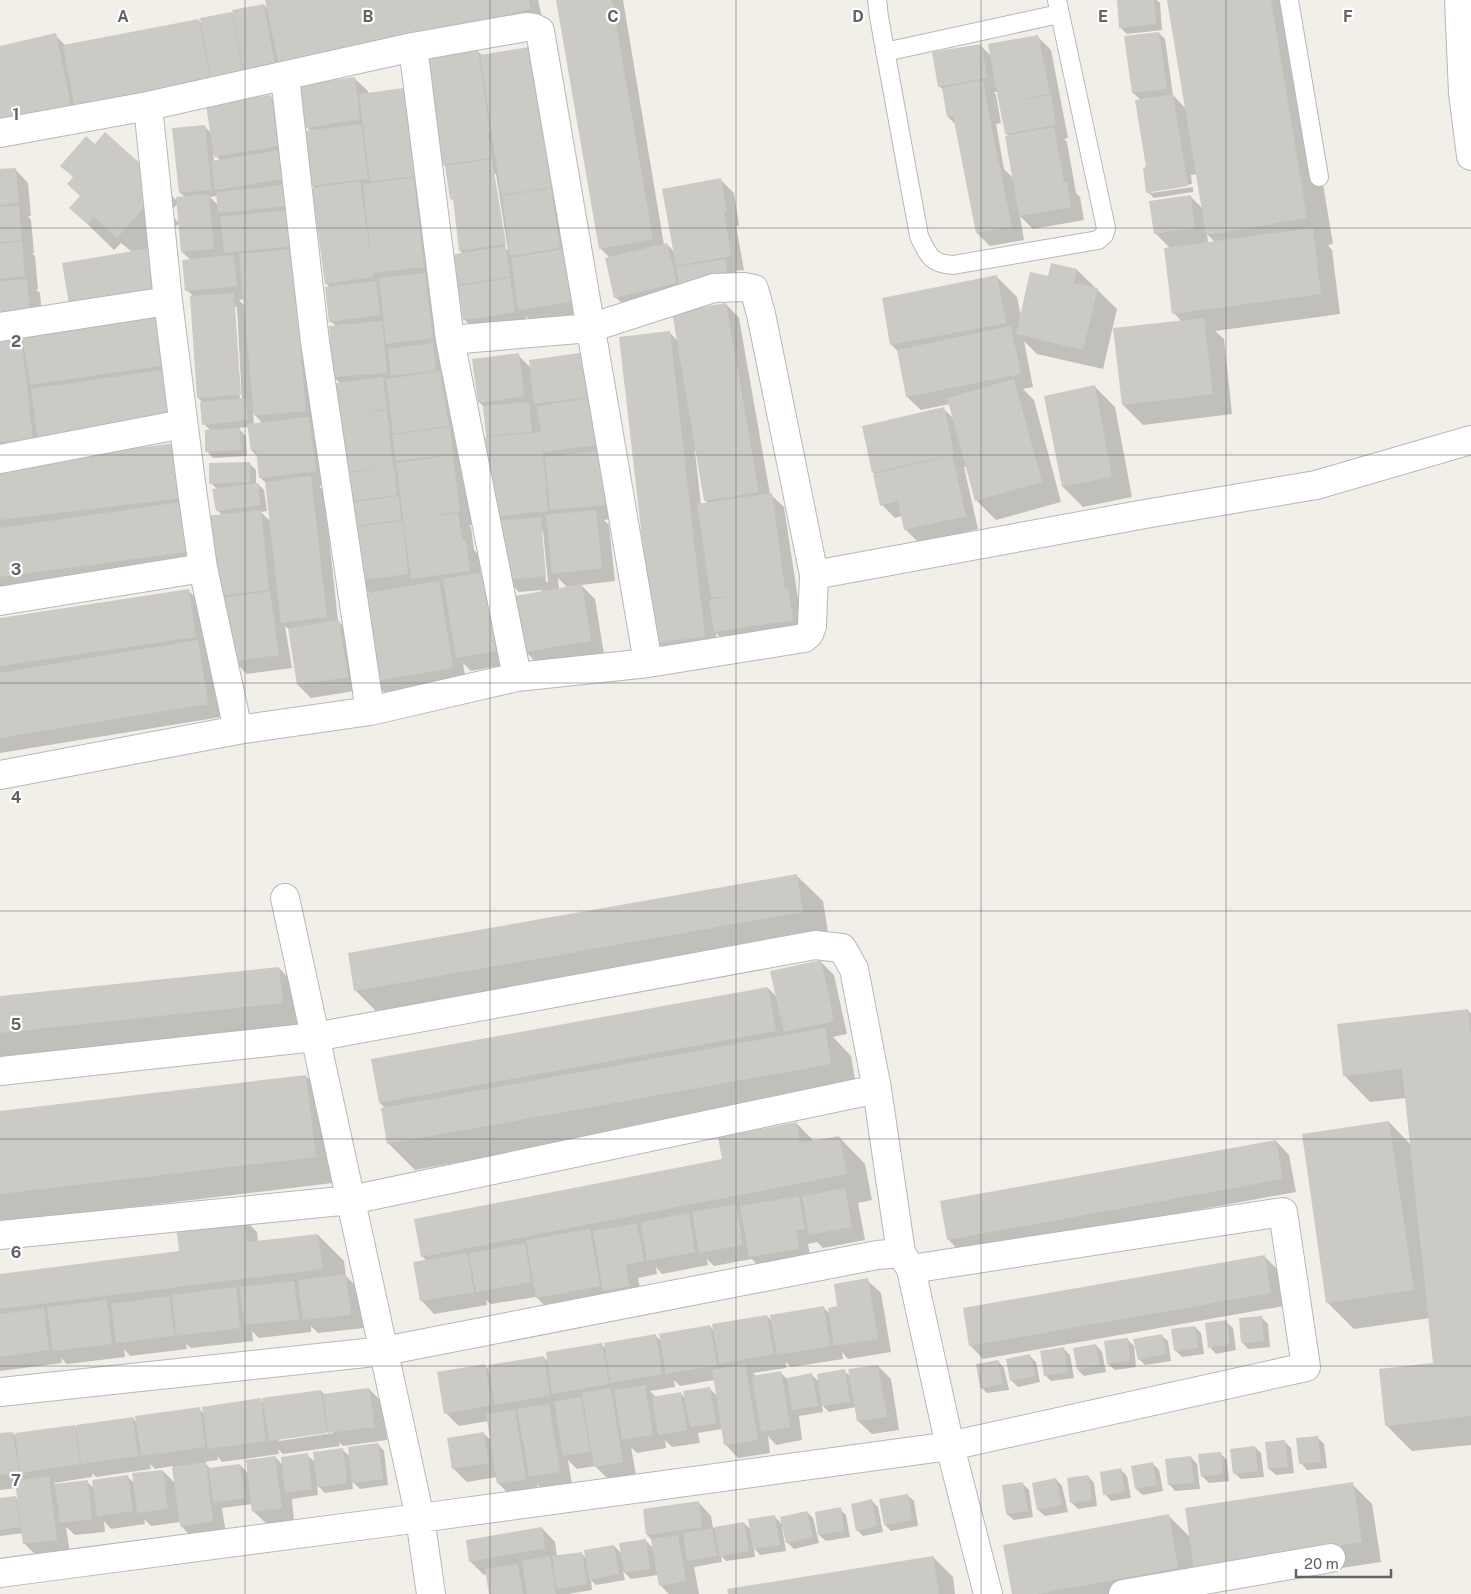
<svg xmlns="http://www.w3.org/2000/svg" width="1471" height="1594" font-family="'Public Sans',sans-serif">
  <rect width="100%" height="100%" fill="#f1efe8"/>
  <path fill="#0003" fill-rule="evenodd" d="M266,0H538L543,22L320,81V83L354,78L368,91V94L403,89L417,103L473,524L469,526L471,527L474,550L479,555L481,574L509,664L471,671L463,663L466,681L386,694L372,681L370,594L356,580L341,384L334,377L336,326L330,321V288L326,283L315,189L312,185L311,131L306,127L300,85L0,137V47L55,35L66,46L198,20L202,24L231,13L235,17L264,5L268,9Z
    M557,0H623L664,245L667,244L674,252L720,179L734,193L739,225L736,226L744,270L735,271L738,274L629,310L615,297L610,258L600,248Z
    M1118,0H1157L1160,3L1162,30L1127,34L1120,27Z
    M1169,0H1292L1333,244L1328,245L1332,250L1340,314L1215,331L1224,339L1232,414L1143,425L1123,405L1182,322L1174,313L1170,248L1155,233L1190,196L1203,209L1198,174L1191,175L1192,184L1151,191V193L1193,187V192L1154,198L1148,192V168L1141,100L1133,93L1159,33L1165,39L1173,95L1187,110ZM1207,234L1215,242L1208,243Z
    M1037,36L1051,50L1068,138L1064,139L1067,142L1076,193L1080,197L1084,220L1033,229L1020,216L1024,240L990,246L977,233L956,125L948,117L944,91L939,86L980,45L991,56ZM994,92H998L1006,134L1009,136L1013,178L1004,169L996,124L1001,123L996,95Z
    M529,48L585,315L533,323L526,316L528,325L477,333L464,319L459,289L455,285L463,254L460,251L455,202L451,199L446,168L444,165L477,51L483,56ZM493,174H496L508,250H506Z
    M270,96L284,109L329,484L319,486L324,491L338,621L352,634L361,690L311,698L298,685L290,630L285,626L292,668L247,674L234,661L220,595L222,515L217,510V489L211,483L249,463L256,470V484H258L264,490L267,511L261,512L271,522L267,484L260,477L258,457L252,451L249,427L238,428L246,436L247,456L213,458L207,451L211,431L204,424L203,403L198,398L194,297L187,290L191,260L182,252L178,203L169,213L179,223L157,248L132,252L121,243L114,250L71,208L81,197L95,145L152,176L178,202L185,197L180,193L204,126L212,134ZM213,153L220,160L214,161ZM217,196L218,205L210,197ZM245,299V306L239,300ZM234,307H237L242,402H240ZM253,413L263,424L254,425Z
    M15,169L28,183L31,216H28L31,220L34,253H32L35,256L38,289L36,290L40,293L43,327L0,331V171Z
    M1052,265L1077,270L1117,309L1103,369L1037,354L1024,341L1033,387L1023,389L1034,400L1061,502L996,520L976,500L967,467H964L978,529L919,543L905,529L902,516L895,518L882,505L863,427L943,408L954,419L950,404L921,410L907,397L898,352L891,344L997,277L1017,297L1021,317L1049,278Z
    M726,304L739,318L770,494L784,507L798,599L801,602L806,633L728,645L716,633L718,650L669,656L655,642L669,332L678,341ZM697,450L706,501L708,504L701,505L695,451Z
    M159,316L183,434L0,457V339L20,336L25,341Z
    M587,354L619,518L604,520L609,525L615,581L581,585L595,599L604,654L539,665L526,652L542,590L519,592L506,579L494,516L484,407L479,402L518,355L531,368ZM541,531H543L548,582H546ZM558,578L568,588L559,589Z
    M1095,387L1115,407L1132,497L1083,507L1063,487Z
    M176,444L201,565L0,592V466Z
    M188,590L201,604L208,650H206L211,655L221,717L0,753V619Z
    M796,875L823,901L829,938L382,1017L356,991L349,954Z
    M820,961L834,975L847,1034L833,1037L851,1056L857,1090L415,1170L388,1143L385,1108L380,1103L372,1060L768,988L778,998Z
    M279,968L305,995L308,1029L0,1061V998Z
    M1468,1010L1471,1014V1445L1412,1451L1386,1425L1435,1365L1430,1318L1354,1329L1328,1303L1389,1122L1411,1145L1406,1098L1370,1102L1344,1075Z
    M306,1076L332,1103L341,1182L0,1223V1112Z
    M796,1123L815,1142L839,1137L865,1164L872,1200L858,1203L865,1240L823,1248L817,1242L808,1244L811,1262L763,1270L752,1259L714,1266L707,1259L708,1265L662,1274L656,1267L657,1274L638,1278L642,1299L550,1311L536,1297L491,1304L486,1300L487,1305L434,1314L421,1300L427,1261L423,1257L416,1220L724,1160Z
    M1276,1141L1289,1155L1296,1192L961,1253L948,1239Z
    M244,1219L257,1232L258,1243L318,1235L344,1261L346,1276L359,1289L364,1328L318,1333L311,1326V1332L259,1338L252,1331L253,1341L191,1348L186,1344L187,1349L130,1356L124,1349L125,1357L67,1364L61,1358L62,1363L0,1371V1275L182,1252Z
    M1264,1256L1278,1270L1284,1306L983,1359L970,1345Z
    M867,1280L881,1293L891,1352L848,1359L842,1352L843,1359L791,1367L786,1362V1368L753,1373L757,1377L781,1373L787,1379L812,1375L819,1382L844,1371L851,1377L878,1366L891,1379L899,1430L872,1434L858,1421L856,1407L829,1412L822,1405L823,1412L799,1416L802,1440L776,1445L768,1436L770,1453L738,1458L725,1444L722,1429L698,1433L700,1443L672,1447L665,1440L666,1448L637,1453L631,1447L636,1475L609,1480L595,1466L577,1469L568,1460L572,1485L543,1490L537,1484L539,1492L512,1497L498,1483L497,1477L467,1482L453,1468L483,1433L492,1441L488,1421L459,1426L446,1413L485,1366L491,1371L543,1357L549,1362L602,1345L606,1349L655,1335L661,1341L710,1326L714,1331L767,1316L773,1322L823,1307L830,1314ZM674,1380L680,1386L715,1380L717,1396L709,1388L686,1399L680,1393L656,1397L650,1391L675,1387Z
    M1261,1317L1268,1324L1270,1347L1248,1349L1242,1342Z
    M1226,1322L1233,1328L1236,1350L1216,1354L1210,1347Z
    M1195,1327L1201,1333L1204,1354L1182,1357L1175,1350Z
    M1161,1335L1168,1341L1171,1361L1145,1365L1139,1359Z
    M1127,1339L1134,1346L1136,1367L1115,1370L1108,1364Z
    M1096,1345L1102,1352L1106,1372L1084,1376L1078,1370Z
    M1064,1349L1070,1355L1074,1378L1051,1381L1045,1375Z
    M1030,1356L1036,1362L1040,1382L1018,1387L1011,1380Z
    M998,1361L1004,1368L1009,1390L987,1393L981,1387Z
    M369,1389L382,1402L387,1440L343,1446L339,1442L340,1446L283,1454L278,1449L279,1454L222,1462L217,1456L218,1460L204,1462L211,1469L240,1465L249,1474L275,1457L283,1465L307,1455L315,1462L342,1449L350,1457L378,1444L384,1451L388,1485L360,1489L352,1481L353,1489L325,1493L317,1485L318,1495L292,1499L294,1521L267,1524L253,1511V1504L222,1508L226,1534L194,1539L181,1526L180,1522L151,1526L144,1519L145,1524L111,1529L104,1521L105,1532L75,1535L66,1527L70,1553L38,1557L24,1543L23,1533L0,1536V1500L16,1498L19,1501L17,1488L0,1490V1435L13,1433L17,1437L74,1426L78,1430L133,1418L137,1423L199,1409L204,1414L260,1400L265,1404L321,1391L325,1395ZM333,1431V1433L279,1441V1439ZM150,1464L155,1469L173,1466L176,1484L163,1471L134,1483L127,1476L95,1489L87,1482L56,1486L54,1483L92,1477V1473L96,1477L151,1469Z
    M1318,1438L1324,1444L1327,1468L1307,1470L1301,1463Z
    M1284,1441L1291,1448L1294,1473L1276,1475L1269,1469Z
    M1255,1447L1261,1453L1264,1477L1241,1479L1234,1473Z
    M1220,1453L1227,1460L1229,1481L1209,1483L1202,1476Z
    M1191,1457L1197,1464L1200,1489L1175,1491L1169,1484Z
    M1153,1464L1159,1470L1163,1491L1143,1495L1136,1489L1133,1467Z
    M1121,1470L1127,1476L1131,1498L1111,1501L1105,1494Z
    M1088,1476L1094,1483L1097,1506L1078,1509L1071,1502Z
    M1056,1479L1062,1486L1068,1512L1045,1516L1038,1510L1033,1484Z
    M1023,1484L1029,1490L1033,1517L1014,1520L1007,1514Z
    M1352,1484L1372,1504L1381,1562L1215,1587L1194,1566L1198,1588L1164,1594H1013L1168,1515L1191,1538Z
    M907,1495L914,1501L918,1526L891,1531L885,1525Z
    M872,1501L878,1507L883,1532L863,1536L857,1530Z
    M698,1502L711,1516L713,1528L744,1523L751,1530L774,1516L784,1526L807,1512L813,1518L819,1543L794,1549L787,1542L784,1527H782L786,1551L760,1555L754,1548L755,1557L726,1561L721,1556L722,1562L694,1567L699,1594H669L660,1585L658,1575L631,1579L623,1571L625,1580L596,1585L591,1580L592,1590L568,1594H490L487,1574L484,1575L470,1561L542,1528L555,1542L557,1557L581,1553L586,1558L614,1546L622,1554L645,1540L654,1549L652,1540L647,1535Z
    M840,1509L846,1515L850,1537L826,1541L819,1535Z
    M933,1557L953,1577L955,1594H729Z"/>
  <path fill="#cccac5" d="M265,0H529L531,9L279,66Z
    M556,0H612L653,239L599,249Z
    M1117,0H1154L1156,24L1119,28Z
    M1167,0H1271L1307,218L1206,235Z
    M264,4L276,71L245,77L232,10Z
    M232,12L244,78L212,84L200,18Z
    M199,19L211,84L75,110L63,45Z
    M1159,32L1167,89L1132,93L1124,36Z
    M56,33L71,105L0,121V46Z
    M1038,35L1050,94L999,104L988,44Z
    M981,44L987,78L938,87L932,52Z
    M529,47L542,134H546L553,187L501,195L480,55Z
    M478,49L490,133H488L492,158L442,165L427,57Z
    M355,77L360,119L305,128L299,85Z
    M983,80L998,162L979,166L999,162L1012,227L976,233L953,116L947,117L942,88Z
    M404,88L415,176L370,182L359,94Z
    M1173,94L1188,186L1146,193L1143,168L1146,167L1135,100Z
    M271,95L278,146L214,157L206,105Z
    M1051,95L1056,125L1005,134L999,104Z
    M361,124L368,179L311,186L304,131Z
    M205,125L212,190L179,193L172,128Z
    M1054,127L1064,182H1067L1071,207L1019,216L1005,136Z
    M105,132L153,175L154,196L117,238L94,217L87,224L69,208L80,196L67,184L73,177L60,166L86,136L95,144Z
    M280,150L285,179L215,190L211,161Z
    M492,159L506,244L459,251L453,199H450L445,166Z
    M16,168L19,203L0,205V169Z
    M414,178L424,267L373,273V277L325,284L312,188L360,181L372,266L363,184Z
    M721,178L727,212L724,213L731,256L676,266L662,189Z
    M285,185L287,206L218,213L216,192Z
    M551,188L560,248L510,256L502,196Z
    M209,194L214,249L181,252L176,197Z
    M1191,195L1195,228L1154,234L1149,201Z
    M19,205L22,240L0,242V207Z
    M290,210L293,246L224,253L220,217Z
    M1313,228L1321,294L1172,314L1164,248Z
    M22,241L25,276L0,279V244Z
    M667,243L677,283L614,298L605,258Z
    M506,246L510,277L454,285L450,255Z
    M158,247L164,288L69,304L62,263Z
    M292,249L306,411L254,416L239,254Z
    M564,249L572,302L518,310L511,258Z
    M234,255L237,286L185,291L182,260Z
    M725,259L729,281L680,291L676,267Z
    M1051,263L1077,269L1074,283L1098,288L1083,350L1016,334L1030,272L1048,276Z
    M425,273L433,338L386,344L379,278Z
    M997,275L1006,323L890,345L882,298Z
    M510,278L515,312L463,320L458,286Z
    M27,279L30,314L0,316V281Z
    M376,281L380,315L329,322L325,287Z
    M234,293L241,395L197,398L190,296Z
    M726,303L759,492L704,501L672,312Z
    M160,314L167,365L30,385L22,334Z
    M1204,318L1213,394L1122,405L1113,328Z
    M382,321L387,373L333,377L329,326Z
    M1011,326L1021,374L906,397L897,350Z
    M670,331L705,637L654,643L619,337Z
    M21,335L33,439L0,442V337Z
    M433,343L436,371L391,376L388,349Z
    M587,352L592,397L534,404L529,360Z
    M519,353L524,396L478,403L472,359Z
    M162,370L170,421L38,441L31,389Z
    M440,371L449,426L393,434L386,379Z
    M383,377L387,409L357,413L387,410L393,467L341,473L329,384Z
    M1014,379L1042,482L975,501L947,398Z
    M1095,385L1112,477L1062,487L1044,396Z
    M246,398L248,420L202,425L200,402Z
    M590,398L596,445L543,452L542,444L548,511L493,517L485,437L541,432L537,406Z
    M529,402L532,432L486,436L483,406Z
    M944,407L954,454L872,473L862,426Z
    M309,417L316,471L259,478L256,450L251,451L247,424Z
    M450,427L453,454L396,461L392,435Z
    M240,428L241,450L205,452V430Z
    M176,443L182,498L0,520V465Z
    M601,451L606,505L550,510L545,457Z
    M453,455L460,511L433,516L458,513L462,540H466L470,571L411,579L396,463Z
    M952,455L966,516L904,530L898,501L880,506L873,474Z
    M250,462V482L209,484V463Z
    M394,467L397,495L344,502L341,474Z
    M311,476L327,617L281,623L265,482Z
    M258,483L261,505L216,511L212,489Z
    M772,493L785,588H788L793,620L714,632L709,600L733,596L711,598L697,504Z
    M399,496L401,520L347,527L345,503Z
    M181,502L188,552L0,577V528Z
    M261,510L269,590L219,596L206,516Z
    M596,510L602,568L552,574L546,515Z
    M541,517L546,576L505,580L499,521Z
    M403,521L408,574L355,581L349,528Z
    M483,572L496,651L456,658L443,579Z
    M439,581L453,668L371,682L357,595Z
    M582,584L591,641L524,652L515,596Z
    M189,589L196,637L0,666V618Z
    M270,591L279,655L233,661L223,598Z
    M339,620L348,677L297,685L288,628Z
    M198,640L208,704L0,738V673Z
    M797,874L803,912L354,991L348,953Z
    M821,960L834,1021L784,1032L770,971Z
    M279,967L283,1003L0,1033V996Z
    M768,987L776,1031L379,1103L371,1059Z
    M1468,1009L1471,1036V1416L1385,1426L1379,1369L1433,1363L1402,1069L1343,1076L1337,1024Z
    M825,1028L831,1064L387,1144L381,1108Z
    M306,1075L316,1157L0,1194V1111Z
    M1389,1121L1414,1290L1326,1303L1302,1134Z
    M797,1122L800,1143L839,1136L847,1174L421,1257L414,1219L722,1159L718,1137Z
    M1276,1140L1283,1179L947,1240L940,1201Z
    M845,1188L852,1227L809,1235L802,1196Z
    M799,1196L805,1229L796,1231L799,1249L749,1257L740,1206Z
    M736,1204L743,1245L699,1253L692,1212Z
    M689,1213L695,1252L647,1261L641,1222Z
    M244,1217L247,1242L318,1234L323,1269L0,1309V1274L179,1251L176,1226Z
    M637,1223L644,1261L626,1265L629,1286L603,1291L593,1231Z
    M590,1229L600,1286L536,1298L526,1240Z
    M525,1243L531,1282L476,1292L469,1253Z
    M467,1253L474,1292L420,1301L413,1262Z
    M1265,1255L1271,1293L969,1346L963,1308Z
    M346,1274L351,1315L303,1320L298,1280Z
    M868,1278L878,1339L834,1346L828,1308L837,1306L834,1284Z
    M294,1281L299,1319L244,1325L240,1287Z
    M236,1287L240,1328L176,1336L172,1295Z
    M170,1296L174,1336L116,1343L111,1304Z
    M107,1300L112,1344L53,1351L47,1307Z
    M824,1306L830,1346L777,1355L770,1315Z
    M44,1308L49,1350L0,1357V1314Z
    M767,1315L774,1354L719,1364L712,1324Z
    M1262,1316L1264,1341L1241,1343L1239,1318Z
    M1227,1320L1230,1344L1208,1348L1205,1323Z
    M710,1325L717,1365L666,1374L659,1334Z
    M1195,1326L1198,1348L1174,1351L1171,1329Z
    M656,1334L662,1374L610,1383L604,1343Z
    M1162,1334L1166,1354L1138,1360L1133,1339Z
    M1128,1338L1130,1361L1107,1364L1104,1341Z
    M602,1343L609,1384L552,1394L546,1352Z
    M1096,1344L1100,1366L1077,1370L1073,1348Z
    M1064,1347L1068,1372L1044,1376L1040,1351Z
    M1030,1354L1035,1376L1010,1381L1006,1359Z
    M544,1356L550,1395L495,1405L488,1365Z
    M998,1360L1003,1384L980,1388L976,1364Z
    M485,1364L492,1405L444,1414L437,1372Z
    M745,1364L758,1440L724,1445L712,1370Z
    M878,1365L887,1417L857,1421L848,1369Z
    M845,1369L850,1402L822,1406L817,1374Z
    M781,1371L790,1427L761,1432L752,1376Z
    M812,1373L818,1406L792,1410L787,1378Z
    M645,1385L653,1435L622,1440L614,1390Z
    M710,1387L716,1423L690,1427L683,1391Z
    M369,1388L375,1427L328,1433L323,1394Z
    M611,1388L623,1462L594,1467L582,1393Z
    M321,1390L327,1433L269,1441L262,1398Z
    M681,1392L687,1430L658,1435L652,1397Z
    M581,1397L590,1451L563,1456L554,1402Z
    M261,1398L266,1441L208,1449L202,1407Z
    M549,1404L560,1472L529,1477L517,1409Z
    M200,1407L205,1447L141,1456L135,1416Z
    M515,1410L526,1479L497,1484L486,1414Z
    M133,1417L138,1456L81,1464L76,1425Z
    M75,1425L80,1464L20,1473L15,1433Z
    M13,1432L19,1473L0,1475V1433Z
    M484,1432L489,1463L452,1469L447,1438Z
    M1318,1436L1321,1462L1299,1464L1296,1438Z
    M1285,1440L1288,1467L1268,1469L1265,1442Z
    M378,1443L383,1479L352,1483L348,1447Z
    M1255,1446L1258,1471L1233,1474L1230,1449Z
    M343,1448L347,1483L317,1487L313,1452Z
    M1221,1452L1223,1474L1201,1477L1198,1454Z
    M308,1453L312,1489L285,1493L281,1457Z
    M275,1456L282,1508L252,1512L246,1460Z
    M1191,1456L1194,1483L1168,1485L1165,1459Z
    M206,1462L213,1521L180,1526L172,1467Z
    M1153,1462L1157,1485L1135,1489L1131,1466Z
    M240,1464L245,1498L213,1503L209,1468Z
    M1121,1468L1125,1492L1103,1495L1100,1472Z
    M163,1470L168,1509L137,1513L132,1473Z
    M128,1475L133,1511L97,1516L92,1480Z
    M1088,1475L1092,1500L1070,1503L1067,1478Z
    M49,1476L57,1540L23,1544L15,1481Z
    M1056,1478L1062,1505L1037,1510L1032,1483Z
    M88,1480L92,1519L60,1523L55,1484Z
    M1023,1482L1028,1511L1006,1514L1002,1485Z
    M1353,1482L1362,1542L1194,1568L1185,1508Z
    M908,1494L912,1520L884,1525L879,1499Z
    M16,1496L20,1527L0,1530V1498Z
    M872,1499L877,1526L856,1531L851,1504Z
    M699,1501L702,1527L646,1535L643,1509Z
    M841,1507L844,1531L818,1535L815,1512Z
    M807,1511L813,1537L786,1543L780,1517Z
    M1169,1514L1178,1568L1038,1594H1012L1003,1545Z
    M775,1515L780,1545L753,1549L748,1519Z
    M744,1522L749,1551L719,1556L714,1527Z
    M542,1527L545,1548L469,1562L466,1540Z
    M712,1528L717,1556L687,1561L683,1533Z
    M678,1535L686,1581L659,1586L651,1539Z
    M646,1539L650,1569L624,1573L619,1543Z
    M614,1545L619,1574L589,1580L584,1550Z
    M582,1552L587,1584L557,1589L552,1556Z
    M550,1556L556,1594H527L522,1561Z
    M933,1556L939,1594H728L727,1589Z
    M518,1564L523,1594H489L485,1569Z"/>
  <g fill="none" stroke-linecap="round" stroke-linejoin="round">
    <defs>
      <path id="service" d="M877,0L879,17L919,236C928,255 931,264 953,265L1098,240L1104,235L1106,228L1057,0
        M1289,0L1319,177
        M885,52L1059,14"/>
      <path id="minor" d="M413,47L450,340L517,677
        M285,77L315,342L370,711
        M148,106L168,301L191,483L203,568L238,730
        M0,133L148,106L413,47L526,27L534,28L540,31L648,663
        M0,327L168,301
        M0,459L183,424
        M814,575L1145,514L1316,485L1471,440
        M0,601L203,568
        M0,775L238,730L370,711L517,677L648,663L804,638L809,634L812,626L814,575L761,314L754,289L744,287L714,288L590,328L450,340
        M285,898L420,1518L431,1594
        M0,1071L315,1037L815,945L842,948L854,969L877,1089L901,1253
        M0,1235L351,1200L877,1089
        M0,1392L384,1351L877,1255L901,1253L911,1269L950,1446L988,1594
        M0,1573L420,1518L950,1446L1306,1367L1283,1212L911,1269
        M1123,1594L1331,1558"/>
      <path id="tertiary" d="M1459,0L1463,93L1471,156"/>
    </defs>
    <use href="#service" stroke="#b5b8bc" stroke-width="20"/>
    <use href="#minor" stroke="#b5b8bc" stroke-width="30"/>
    <use href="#tertiary" stroke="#b5b8bc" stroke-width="30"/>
    <use href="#service" stroke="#fff" stroke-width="18"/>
    <use href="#minor" stroke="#fff" stroke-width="28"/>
    <use href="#tertiary" stroke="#fff" stroke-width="28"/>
  </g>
  <path fill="none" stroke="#5f6368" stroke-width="1" stroke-opacity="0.55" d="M245,0V1594M490,0V1594M736,0V1594M981,0V1594M1226,0V1594M0,228H1471M0,455H1471M0,683H1471M0,911H1471M0,1139H1471M0,1366H1471"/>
  <g font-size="16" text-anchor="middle" font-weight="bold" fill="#5f6368" stroke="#fff" stroke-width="4.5" stroke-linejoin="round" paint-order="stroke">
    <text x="123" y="22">A</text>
    <text x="368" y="22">B</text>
    <text x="613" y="22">C</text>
    <text x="858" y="22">D</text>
    <text x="1103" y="22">E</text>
    <text x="1348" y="22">F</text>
    <text x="16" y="120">1</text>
    <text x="16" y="347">2</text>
    <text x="16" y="575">3</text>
    <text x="16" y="803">4</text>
    <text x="16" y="1030">5</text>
    <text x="16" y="1258">6</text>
    <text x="16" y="1486">7</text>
  </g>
  <path d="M1296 1569v8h95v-8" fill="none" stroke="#5f6368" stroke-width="2.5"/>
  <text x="1304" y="1569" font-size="15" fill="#5f6368" stroke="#ffffff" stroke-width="4" paint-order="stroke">20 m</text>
</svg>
